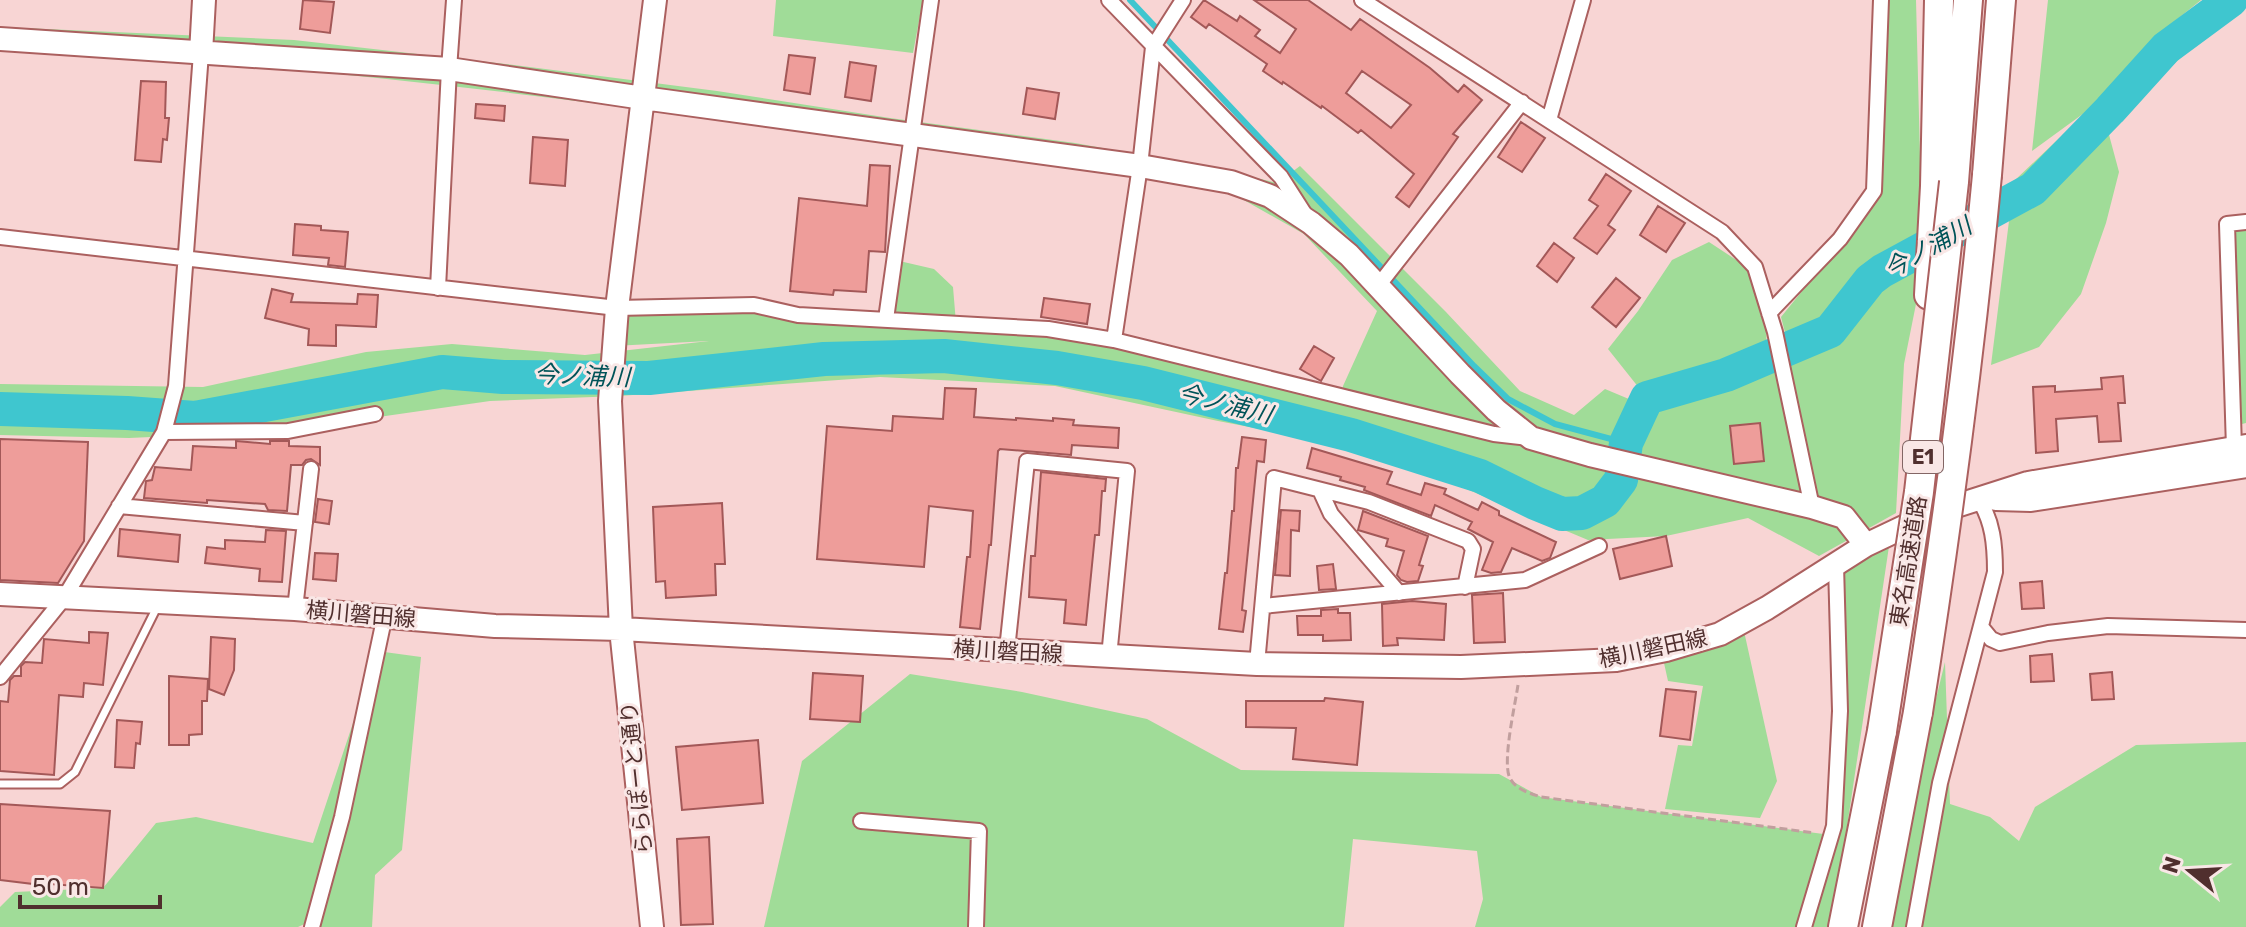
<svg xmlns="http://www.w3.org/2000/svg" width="2246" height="927" font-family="Rubik,'Noto Sans JP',sans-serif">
  <rect width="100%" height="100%" fill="#f8d5d4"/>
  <path fill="#a0dc98" d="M776,0H923L913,53L773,36Z
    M1889,0H1916L1921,195L1918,294L1904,364L1896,513L1819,556L1748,518L1666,536L1588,540L1376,451L1218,421L1055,386L880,377L619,396L490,401L281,431L129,438L0,435V384L203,387L366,352L452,344L585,355L709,341L613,346L617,308L754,305L886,320L895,260L934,269L953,287L956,323L1134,345L1342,395L1343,386L1377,311L1304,234L1228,191L1131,173C755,125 379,67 0,48V27L294,40L514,65L717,91L890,118L1075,143L1224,170L1277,183L1300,166L1446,312L1520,391L1574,415L1605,389L1636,402L1647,398L1608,349L1638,311L1672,260L1709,242L1750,269L1767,329L1765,358L1789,348L1781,317L1881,194Z
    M2048,0H2201L2165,29L2109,90L2204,0H2246V3L2220,21L2037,192L2108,131L2119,172L2106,223L2081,294L2039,347L1991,365L2014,181L2091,108L2032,151Z
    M2246,222V423L2234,426L2227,224Z
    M1891,533L1832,927H1475L1483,899L1477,851L1353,839L1344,927H764L802,761L910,674L1022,692L1147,719L1241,770L1499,774L1541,797L1831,835L1847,663L1836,565Z
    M1742,622L1777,781L1760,818L1665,809L1678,745L1692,746L1703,686L1668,681L1664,663Z
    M377,651L421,657L402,850L375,875L372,927H312L313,920L298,927H0V907L15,892L103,888L156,823L196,817L313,843Z
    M1945,662L1950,804L1990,817L2019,841L2035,807L2136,745L2246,742V927H1880Z"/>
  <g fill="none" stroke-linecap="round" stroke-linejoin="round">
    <path stroke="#3fc6cf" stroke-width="6" d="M1130,0L1474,366L1508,399L1555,424L1626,443"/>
    <path stroke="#3fc6cf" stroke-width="34" d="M0,409L127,413L195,418L442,372L503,377L649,378L824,359L944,356L1057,368L1143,383L1351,435L1480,476L1535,503L1562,514L1582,513L1605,501L1621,480L1626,443L1647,398L1726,375L1830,331L1870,280L1882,271L2033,189L2110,110L2166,48L2231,0"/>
  </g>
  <path fill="#ee9d9a" stroke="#a35858" stroke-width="2" fill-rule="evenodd" d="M303,0L334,2L330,33L300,29Z
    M1204,0L1237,21L1240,16L1260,30L1255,36L1280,53L1296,29L1254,0H1308L1351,30L1360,19L1430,68L1458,92L1464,85L1482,100L1453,134L1458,137L1409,207L1396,197L1414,174L1361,130L1358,133L1322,106L1321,108L1283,82L1282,84L1263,71L1267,64L1209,24L1206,28L1191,17ZM1362,71L1411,105L1391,128L1346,93Z
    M789,55L815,58L810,94L784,90Z
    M850,62L876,66L871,101L845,97Z
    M141,81L166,82L165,118H169L167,140L163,139L161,162L135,160Z
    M1027,88L1059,93L1055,119L1023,114Z
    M476,104L505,106L504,121L475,118Z
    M1521,122L1545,138L1522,172L1498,157Z
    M533,137L568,140L565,186L530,183Z
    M870,165L890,166L885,252L869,251L866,292L834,290L833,295L790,291L799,198L867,206Z
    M1606,174L1631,191L1608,225L1615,230L1597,254L1574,238L1598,206L1589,200Z
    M1658,206L1685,223L1666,252L1640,235Z
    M295,224L321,226V230L348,232L345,267L328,265L329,258L293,255Z
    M1554,243L1574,258L1557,282L1537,266Z
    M1616,278L1640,298L1616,327L1592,307Z
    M272,289L293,294L291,302L357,304L358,294L378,295L376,327L336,325V346L308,345L309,329L265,318Z
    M1044,298L1090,304L1087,324L1041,317Z
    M1314,346L1334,358L1321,381L1300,369Z
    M2123,376L2125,403H2118L2121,441L2099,442L2097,416L2056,419L2058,451L2036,453L2033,387L2055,386V392L2102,389L2101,378Z
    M945,388L976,389L974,417L1016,420V418L1053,421V418L1074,420L1073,425L1119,428L1118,448L1072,445L1071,455L1000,449L998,451L991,545H989L980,629L960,627L967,557H970L973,511L929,506L924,567L817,559L827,426L892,431L893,416L943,419Z
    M1760,423L1764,461L1734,464L1730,426Z
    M1242,437L1266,440L1264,462L1257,461L1242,610L1246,611L1243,632L1219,629L1225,573H1227L1232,511H1234L1236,468H1238Z
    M0,439L88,442L84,541L58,583L0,580Z
    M236,441L270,444V441H289V446L320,447V465L311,459L306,460L302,465H291L287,511L268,510L265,504L207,500V503L144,498L146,481L152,480L155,467L191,470L193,446L236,448Z
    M1312,448L1392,472L1387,484L1421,495L1425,483L1446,489L1444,494L1478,510L1482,502L1499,511V515L1556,542L1550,558L1542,561L1512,548L1501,572L1491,573L1482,570L1493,542L1468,529L1472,522L1435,505L1431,516L1369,492L1364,490L1365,487L1340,480L1341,477L1307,468Z
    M1041,472L1106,479L1105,491H1102L1099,535H1095L1086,625L1064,623L1066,600L1029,597L1031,556H1035Z
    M318,499L332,501L329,524L315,522Z
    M722,503L725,564H715L716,595L666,598L665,581L656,582L653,507Z
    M1281,510L1300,511L1299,531L1291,530L1290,576L1275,575Z
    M1363,511L1428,536L1419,565L1423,566L1418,581L1407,582L1401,580L1397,575L1404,551L1386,546L1388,539L1358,530Z
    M120,529L180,535L178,562L118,556Z
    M266,530L286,531L282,582L259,581L260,569L205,563L207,547L225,549V540L265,542Z
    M1666,536L1672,566L1620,579L1613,549Z
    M315,553L338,554L336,581L313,579Z
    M1333,564L1336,589L1319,590L1317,566Z
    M2042,581L2044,608L2022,609L2020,583Z
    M1503,593L1505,642L1474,643L1472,595Z
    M1412,601L1446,604L1444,640L1397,638L1398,645L1383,646L1382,604Z
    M1338,609V613H1350L1351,640L1323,641V635H1298L1297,616H1321V610Z
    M89,632L108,633L103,685L84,683L83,697L59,695L54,775L0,771V701L8,702L10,680L14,676H21V666L25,662L42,663L44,639L89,643Z
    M211,637L235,639L234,670L224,695L209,689Z
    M2052,654L2054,681L2031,682L2030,656Z
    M2112,672L2114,699L2092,700L2090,674Z
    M813,673L863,676L860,722L810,719Z
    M169,676L208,679L207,701H202V734L189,735V745H169Z
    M1666,689L1696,692L1690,740L1660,736Z
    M1325,698L1363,702L1357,765L1293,759L1296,728L1246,727V701H1324Z
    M117,720L142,722L140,744L136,743L134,768L115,767Z
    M758,740L763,803L682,810L676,747Z
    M0,804L110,811L103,888L50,884V886L0,880Z
    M709,837L713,924L681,925L677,839Z"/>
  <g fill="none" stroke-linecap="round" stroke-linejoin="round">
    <defs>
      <path id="lane" d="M0,784H60L75,772L158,605"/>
      <path id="street" d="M1109,0L1281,177L1306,216
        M1362,0L1722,232L1755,267L1775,332L1812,507
        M1549,120L1583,0
        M0,237L617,308L754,305L798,315L1048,329L1114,340L1494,434L1529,438
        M1378,286L1522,102
        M438,288L449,69L454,0
        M1769,313L1840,239L1874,191L1881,0
        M886,319L931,0
        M1114,340L1140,166L1153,47L1183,0
        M164,432L288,431L375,414
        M2234,448L2227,224L2246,222
        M1320,490L1331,514L1399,593
        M119,506L305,523
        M1263,606L1525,580L1599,546
        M295,609L311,469
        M1982,628L1991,639L2000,643L2048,633L2108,626L2246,630
        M1007,650L1027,461L1127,471L1109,657
        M1257,664L1274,478L1369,502L1468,541L1473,549L1465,587
        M0,677L64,598L164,432L176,386L201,53
        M861,821L979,831L976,927
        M312,927L342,817L385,615
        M1804,927L1834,826L1840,711L1836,565
        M1914,927L1940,783L1995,572C1995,545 1993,521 1978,498"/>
      <path id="secondary" d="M0,39L449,69L643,98L1140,166L1231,182L1270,196L1311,223L1349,255L1460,374L1496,410L1531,438L1590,455L1812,507L1844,517L1866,545
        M201,53L204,0
        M1996,499L2031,500L2246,466
        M0,594L295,609L495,626L621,629L1257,664L1461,667L1616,660L1666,650L1720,634L1767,608L1866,545L1931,514L2028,483L2246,446
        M652,927L621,629L610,401L617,308L655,0"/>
      <path id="highway" d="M1987,175L2001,0
        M1954,182L1968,0
        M1929,295L1935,186L1939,0
        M1843,927L1882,731
        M1877,927L1918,712"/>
    </defs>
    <use href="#lane" stroke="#ab605f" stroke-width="11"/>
    <use href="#street" stroke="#ab605f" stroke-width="18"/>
    <use href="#secondary" stroke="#ab605f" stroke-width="26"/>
    <use href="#highway" stroke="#ab605f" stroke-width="32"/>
    <path stroke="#c19f9e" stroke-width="3" stroke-dasharray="8 4" stroke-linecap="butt" d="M1518,685C1515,705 1503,758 1509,776C1514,789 1529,793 1541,797L1815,833"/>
    <use href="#lane" stroke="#fff" stroke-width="7"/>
    <use href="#street" stroke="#fff" stroke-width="14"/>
    <use href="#secondary" stroke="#fff" stroke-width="22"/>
    <use href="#highway" stroke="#fff" stroke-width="28"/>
    <defs>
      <path id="highway-bridge" d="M1918,712C1946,534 1970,355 1987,175
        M1882,731L1919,492L1954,182"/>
    </defs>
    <use href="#highway-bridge" stroke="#ab605f" stroke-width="32" stroke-linecap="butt"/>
    <use href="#highway-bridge" stroke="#fff" stroke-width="28"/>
  </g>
  <g text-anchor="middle" stroke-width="6" stroke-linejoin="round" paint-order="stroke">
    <rect fill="#f9e7e6" stroke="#836665" stroke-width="2" x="1903" y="441" width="40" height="32" rx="6"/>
    <g font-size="20" font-weight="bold" fill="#502f2e">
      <text x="1923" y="464">E1</text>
    </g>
    <g font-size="22" fill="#502f2e" stroke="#f9e7e6">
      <text transform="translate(1908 561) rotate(-81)" y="8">東名高速道路</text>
      <text transform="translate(361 614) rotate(5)" y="8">横川磐田線</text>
      <text transform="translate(1653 648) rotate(-12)" y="8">横川磐田線</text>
      <text transform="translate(1008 651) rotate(3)" y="8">横川磐田線</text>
      <text transform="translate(636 778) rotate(-96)" y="8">ららぽーと通り</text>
    </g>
    <g font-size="24" font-style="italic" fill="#005358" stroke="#f9e7e6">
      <text transform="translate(1928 248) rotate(-30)" y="8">今ノ浦川</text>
      <text transform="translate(582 376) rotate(2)" y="8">今ノ浦川</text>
      <text transform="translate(1225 404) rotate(14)" y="8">今ノ浦川</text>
    </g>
  </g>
  <g transform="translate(2190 871) rotate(288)" stroke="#f9e7e6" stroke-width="6" paint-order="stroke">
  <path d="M0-6L14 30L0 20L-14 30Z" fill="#502f2e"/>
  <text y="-12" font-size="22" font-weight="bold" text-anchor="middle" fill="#502f2e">N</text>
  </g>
  <path d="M20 895v12h140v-12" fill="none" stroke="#502f2e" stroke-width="4"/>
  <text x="32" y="895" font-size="24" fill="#502f2e" stroke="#f9e7e6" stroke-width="6" paint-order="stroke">50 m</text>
</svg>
